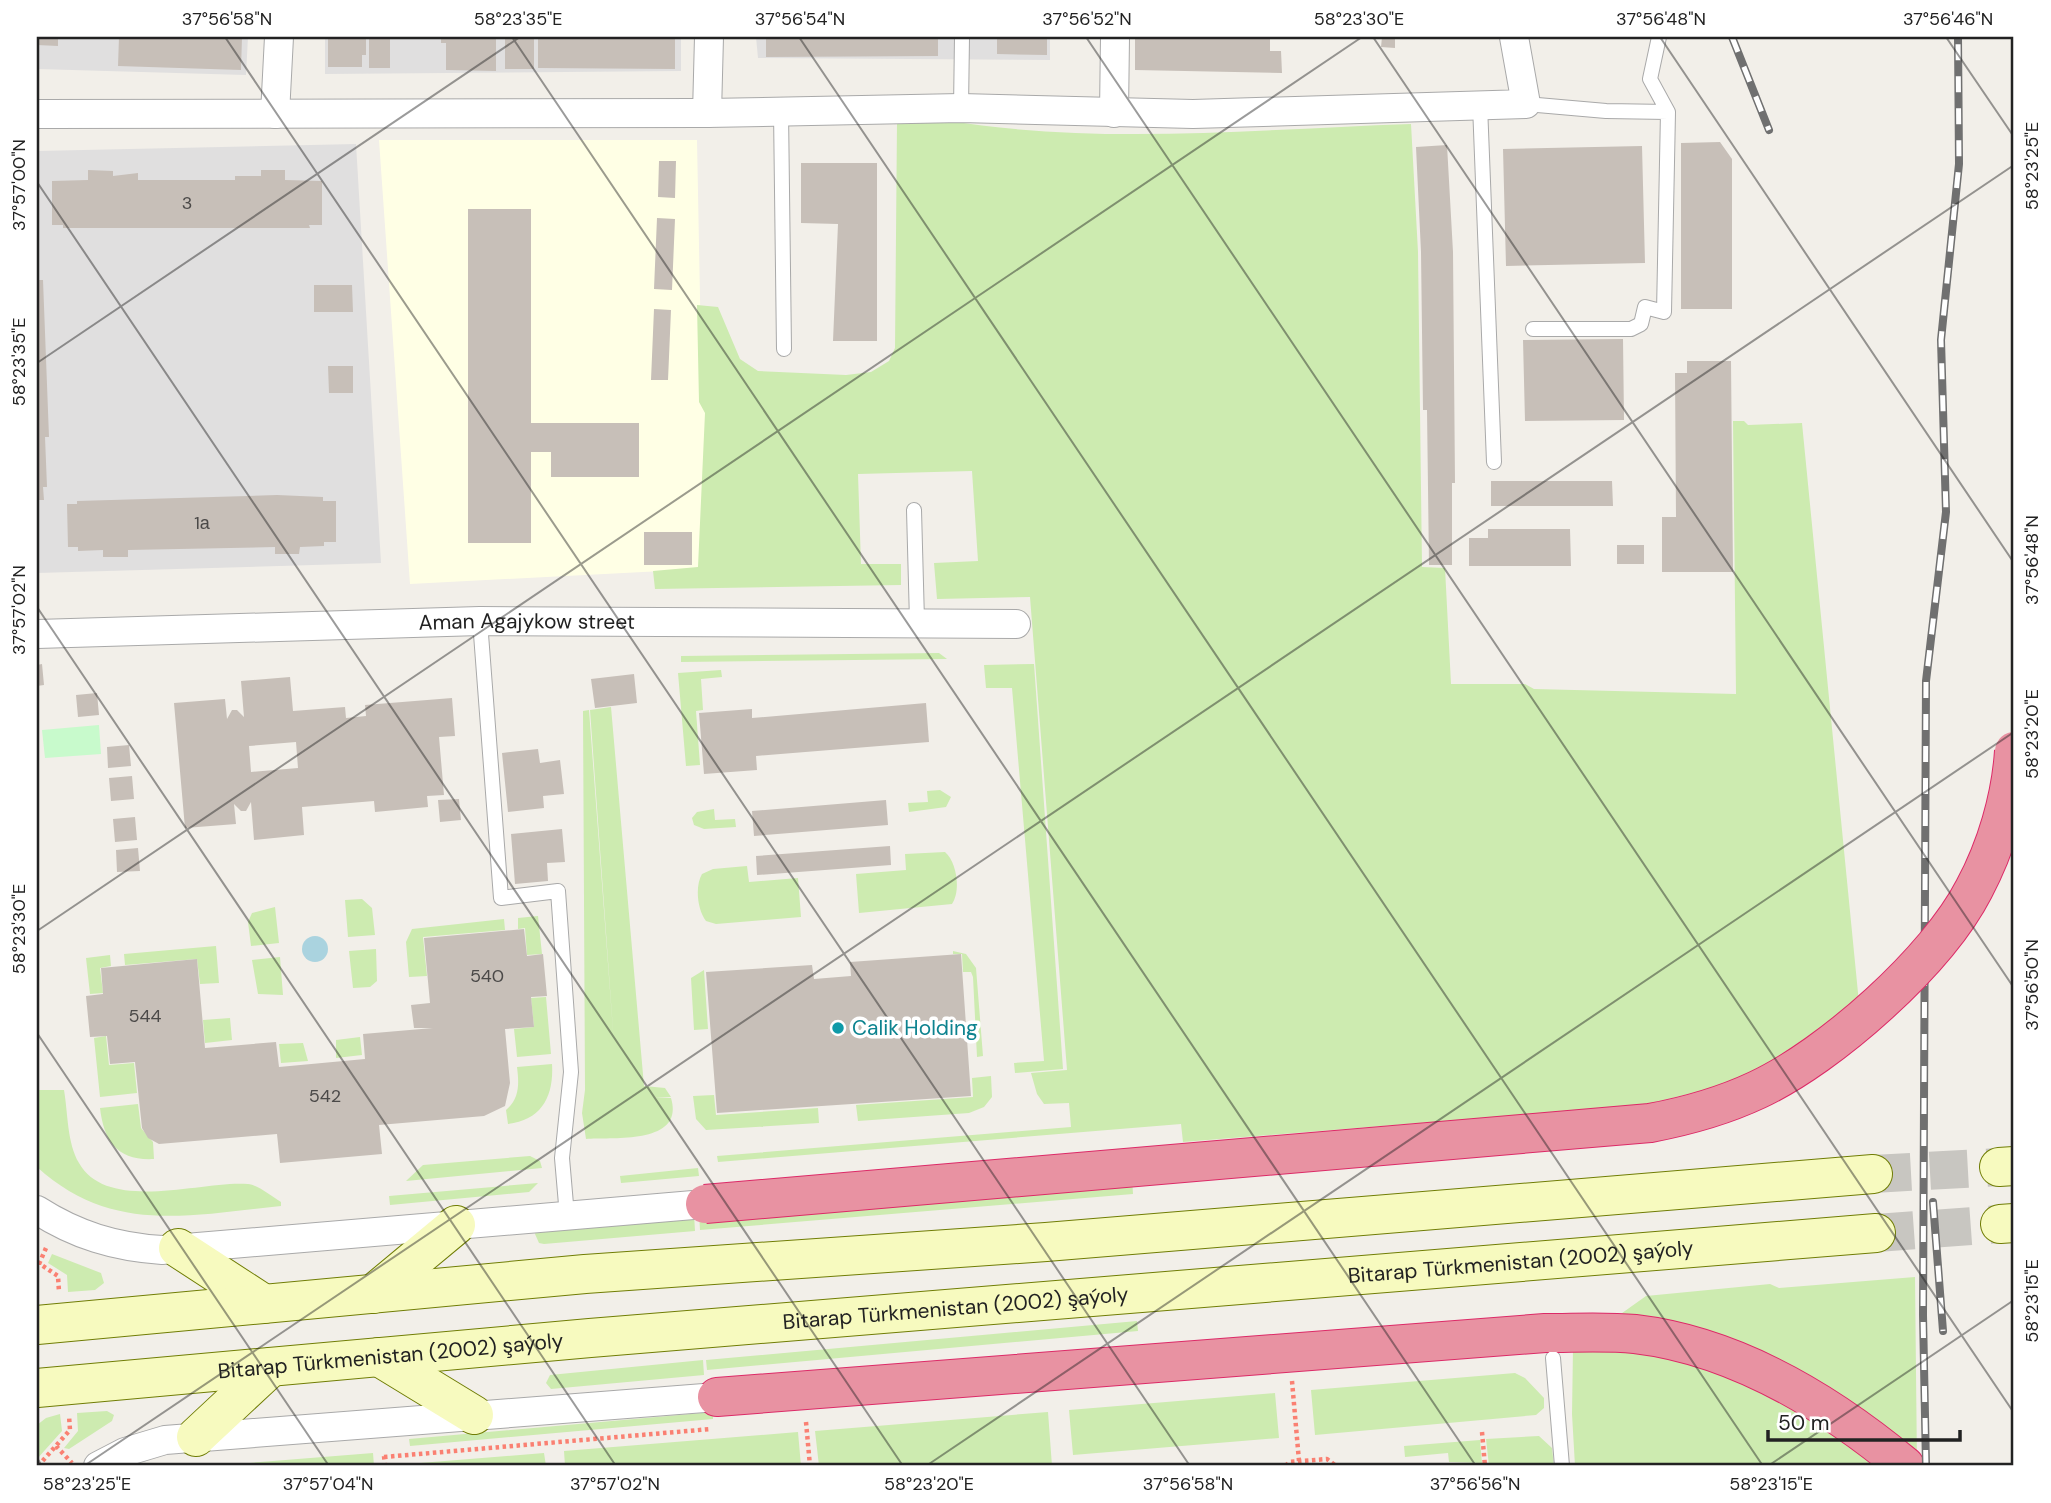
<svg xmlns="http://www.w3.org/2000/svg" width="2051" height="1503" font-family="'DM Sans',sans-serif">
  <rect width="100%" height="100%" fill="#f2efe9"/>
  <path fill="#e0dfdf" d="M37,37H248L246,75L37,69Z
    M325,37H681V71L325,74Z
    M756,37H1050V60L758,58Z
    M356,144L381,563L37,573V151Z"/>
  <path fill="#ffffe5" d="M379,140H697L702,402L707,412L701,569L410,584Z"/>
  <path fill="#cdebb0" d="M946,120C1096,146 1259,129 1411,124L1418,252L1422,567L1445,568L1451,684H1525L1534,689L1736,694L1733,421H1744L1748,425L1802,423L1859,1003L1761,1068L1721,1086L1644,1105L1183,1142L1181,1124L718,1162L717,1156L1071,1127L1069,1103L1044,1104L1037,1094L1031,1073L1067,1070L1030,597L937,599L934,563L978,561L972,471L858,474L861,564H901V585L655,589L653,571L698,567L705,413L699,402L697,305L718,307L740,359L758,371L846,375L871,372L889,361L895,348L897,122Z
    M939,653L947,659L681,662V656Z
    M1034,664L1063,1069L1015,1073L1014,1063L1044,1061L1012,688H986L984,665Z
    M721,670L722,677L701,679L703,710L696,711L700,765L686,766L678,673Z
    M611,707L644,1086L665,1088L671,1097L655,1098H671C685,1145 613,1137 586,1139L582,1113L585,1090L583,711L589,710L614,1044L590,710Z
    M940,790L951,797L946,807L909,812L908,803L928,802L927,791Z
    M714,809L715,820L735,819L736,827L704,829L694,825L692,818L697,812Z
    M945,852C957,862 961,891 952,904L859,913L856,874L906,870L905,854Z
    M747,866L749,882L798,878L801,917L716,924L706,921C697,909 695,886 702,874L713,869Z
    M362,899L372,908L375,935L348,937L345,900Z
    M275,907L279,943L251,946L248,922L252,913Z
    M538,916L542,954L527,955L525,928L518,929V918Z
    M504,919L505,930L423,937L427,976L409,977L406,942L412,929Z
    M216,946L219,983L200,984L197,959L125,965L124,954Z
    M376,949L377,981L370,987L353,988L349,951Z
    M953,951L966,954L976,968L983,1056L977,1057L973,977L971,972H963L962,954H953Z
    M110,955L111,966L100,968L103,993L90,994L86,958Z
    M280,957L283,995L258,994L252,960Z
    M704,970L708,1029L694,1030L691,978Z
    M546,997L551,1054L517,1057L514,1029L534,1027L531,998Z
    M230,1018L232,1040L205,1043L203,1020Z
    M106,1036L109,1065L134,1063L137,1093L100,1097L94,1038Z
    M360,1037L362,1055L336,1058V1040Z
    M303,1043L308,1061L281,1063L279,1044Z
    M552,1064C554,1096 542,1120 508,1124L506,1110C520,1098 519,1083 517,1067Z
    M37,1073L38,1090H64C68,1113 67,1143 79,1163C108,1214 203,1180 248,1184C258,1185 271,1196 281,1202V1206C189,1215 112,1235 37,1167Z
    M991,1076L992,1097L984,1107L969,1113L858,1121L856,1105L973,1097L972,1078Z
    M714,1095L716,1115L818,1108L819,1123L706,1130L696,1119L693,1096Z
    M138,1104L141,1128L153,1142L154,1159C118,1161 104,1142 100,1108Z
    M530,1156L540,1161L542,1168L406,1181L423,1165Z
    M698,1168L699,1176L621,1183L620,1176Z
    M1132,1177L1133,1194L700,1230L699,1214Z
    M538,1183L529,1192L390,1205L389,1196Z
    M694,1214L695,1231L544,1244L539,1243L535,1234L537,1229Z
    M52,1254L101,1273L104,1283L95,1290L68,1292L67,1275L48,1263Z
    M1915,1277L1917,1466H1575L1572,1414L1573,1348L1646,1296L1770,1284L1779,1288Z
    M1137,1321L1138,1331L707,1370L706,1360Z
    M703,1360L704,1375L551,1389L546,1383L550,1375Z
    M1515,1373L1525,1378L1544,1398V1408L1536,1415L1315,1435L1311,1390Z
    M1275,1393L1279,1438L1073,1455L1069,1410Z
    M107,1411L114,1415L112,1421L69,1449L64,1448L78,1431L77,1413Z
    M713,1412V1419L410,1446L409,1439Z
    M1048,1412L1052,1466H819L815,1431Z
    M60,1414L62,1431L37,1459V1425L46,1418Z
    M798,1432L801,1466H565L564,1451Z
    M1539,1436L1552,1448L1554,1466H1489L1486,1439Z
    M1480,1440L1482,1463L1449,1462L1448,1453L1405,1457L1404,1446Z
    M373,1453L374,1466H212Z
    M544,1453L546,1466H395V1465Z"/>
  <path fill="#c8facc" d="M99,725L101,754L45,758L42,730Z"/>
  <path fill="#aad3df" d="M302 949a13 13 0 1 1 26 0a13 13 0 1 1-26 0Z"/>
  <path fill="#c7bfb8" fill-rule="evenodd" d="M37,37H58V46L37,45Z
    M119,37H242L241,70L118,66Z
    M328,37H366V55H362V67H328Z
    M369,37H390V68H369Z
    M441,37H496V71L446,70V43H441Z
    M505,37H534V69H505Z
    M538,37H675V69L538,68Z
    M766,37H938V56L766,57Z
    M997,37H1047V55L997,54Z
    M1135,37H1270V51H1281L1282,73L1135,70Z
    M1382,37H1395V48L1381,47Z
    M1720,142L1732,159V309H1681V143Z
    M1447,145L1453,252L1455,483H1452V565H1429L1427,410H1423L1421,252L1416,147Z
    M1642,146L1645,263L1506,266L1503,149Z
    M659,161H676L675,198L658,197Z
    M801,163H877V341H833L838,224L801,223Z
    M88,170L113,171V176L138,173V180H235V176H261V170H285V180L322,181V225H309L310,228H63V225H52V181L88,180Z
    M468,209H531V423H639V477H551V452H531V543H468Z
    M657,218L675,219L672,290L654,289Z
    M37,280H43L49,437H45L47,487H43L44,500H37Z
    M314,285H352L353,312H314Z
    M654,309L671,310L668,380H651Z
    M1623,339L1624,420L1525,421L1523,340Z
    M1687,361H1731L1733,572H1662V517H1676L1675,373H1687Z
    M328,366H353V393H329Z
    M1491,481H1612L1613,506H1491Z
    M277,495L323,497V501H336V542H324V546L300,547L299,554H275V547L128,550V557H103V550L78,551V547H68L67,504H77V501Z
    M1488,529H1570L1571,566H1469V538H1488Z
    M644,532H692V565H644Z
    M1617,545H1644V564H1617Z
    M42,664L44,685L37,686V665Z
    M634,674L637,703L595,708L591,679Z
    M290,677L293,711L345,707L346,718L366,716L365,705L452,698L455,736L439,737L444,795L427,796L428,807L375,812L374,801L302,807L304,835L254,840L251,802L246,811H241L234,804L236,824L185,828L174,703L225,699L227,719L232,710H237L244,717L241,681ZM296,742L298,768L251,772L249,746Z
    M97,693L99,715L78,717L76,695Z
    M926,703L929,742L756,756L757,770L704,774L699,713L752,709V718Z
    M129,745L131,766L108,768L107,747Z
    M538,749L540,763L560,760L564,794L543,796L544,808L508,812L502,753Z
    M132,776L134,799L111,801L109,778Z
    M459,799L461,820L440,822L438,800Z
    M886,800L888,825L754,836L752,811Z
    M135,817L137,840L115,842L113,819Z
    M562,829L565,862L547,863L548,881L515,884L511,834Z
    M890,846L891,865L757,875L756,856Z
    M138,848L140,871L117,872L116,850Z
    M524,929L527,956L543,954L547,996L531,997L534,1027L505,1029L510,1083L505,1106L484,1116L379,1125L382,1154L280,1163L277,1134L159,1144L148,1138L142,1128L135,1062L110,1064L107,1036L90,1037L86,996L103,994L101,968L197,959L205,1048L276,1042L279,1067L365,1059L363,1034L433,1028H414L411,1005L430,1003L424,938Z
    M961,954L971,1096L717,1113L706,972L812,965L814,979L851,976L850,962Z"/>
  <g fill="none" stroke-linecap="round" stroke-linejoin="round">
    <path stroke="#c8c6c1" stroke-width="38" stroke-dasharray="38 19" stroke-linecap="butt" d="M1873,1174L1999,1167
      M1876,1233L2000,1224"/>
    <defs>
      <path id="lane" d="M1659,37L1650,79L1668,112
        M1526,104L1606,111L1668,112L1664,312L1645,307L1641,324L1631,329H1533
        M1480,105L1494,462
        M961,108L962,37
        M781,111L784,349
        M914,510L917,621
        M480,621L501,898L558,891L571,1072L562,1158L567,1216
        M1553,1358L1562,1466"/>
      <g id="street">
        <path d="M707,113L709,37"/>
        <path d="M1114,113L1115,37"/>
        <path d="M37,114L707,113L961,108L1193,114L1526,104L1514,37"/>
        <path d="M275,114L279,37"/>
        <path id="s1" d="M37,634L480,621L1016,624"/>
        <path d="M37,1210C76,1235 115,1247 162,1250L705,1204"/>
        <path d="M98,1466L125,1452L165,1440L717,1397"/>
      </g>
      <g id="secondary">
        <path d="M1999,1167L2014,1166"/>
        <path d="M2000,1224L2014,1223"/>
        <path d="M178,1248L264,1304"/>
        <path d="M373,1294L456,1225"/>
        <path d="M37,1325L585,1274L1046,1242L1873,1174"/>
        <path d="M379,1357L474,1415"/>
        <path id="s2" d="M37,1388L590,1338L1876,1233"/>
        <path d="M196,1437L271,1367"/>
      </g>
      <path id="highway" d="M717,1397L1545,1333C1575,1333 1605,1331 1635,1334C1737,1346 1828,1402 1905,1466"/>
    </defs>
    <use href="#lane" stroke="#a9a9a9" stroke-width="16"/>
    <use href="#street" stroke="#a9a9a9" stroke-width="30"/>
    <use href="#secondary" stroke="#707d05" stroke-width="40"/>
    <use href="#highway" stroke="#dc2a67" stroke-width="40"/>
    <path stroke="#fa8072" stroke-width="4.5" stroke-dasharray="3.5 3.5" stroke-linecap="butt" d="M37,1262L58,1276L59,1292
      M39,1264L46,1248
      M1292,1381L1299,1461
      M806,1422L810,1466
      M1482,1432L1485,1466
      M56,1446L72,1463
      M384,1456L385,1466
      M384,1457L711,1429
      M38,1466L70,1430L69,1416
      M1286,1466L1289,1462L1327,1459L1336,1466"/>
    <use href="#lane" stroke="#fff" stroke-width="14"/>
    <use href="#street" stroke="#fff" stroke-width="28"/>
    <use href="#secondary" stroke="#f7fabf" stroke-width="38"/>
    <use href="#highway" stroke="#e892a2" stroke-width="38"/>
    <defs>
      <path id="rail" d="M1732,37L1769,130
        M1933,1202L1943,1331
        M1926,1466L1923,1315L1926,681L1946,512L1941,340L1959,164L1958,37"/>
    </defs>
    <use href="#rail" stroke="#707070" stroke-width="8"/>
    <use href="#rail" stroke="#fff" stroke-width="5" stroke-dasharray="16" stroke-linecap="butt"/>
    <defs>
      <path id="highway-bridge" d="M705,1204L1650,1123C1687,1116 1723,1106 1757,1090C1830,1056 1937,961 1974,889C1996,848 2011,798 2014,751"/>
    </defs>
    <use href="#highway-bridge" stroke="#dc2a67" stroke-width="40" stroke-linecap="butt"/>
    <use href="#highway-bridge" stroke="#e892a2" stroke-width="38"/>
  </g>
  <path fill="none" stroke="#222" stroke-width="2" stroke-opacity="0.45" d="M225,37L1190,1466M512,37L1476,1466M799,37L1763,1466M1086,37L2014,1413M1373,37L2014,988M1660,37L2014,563M1946,37L2014,137M37,182L903,1466M37,363L520,37M37,607L616,1466M37,931L1362,37M37,1033L329,1466M37,1458L42,1466M84,1466L2014,165M926,1466L2014,732M1768,1466L2014,1300"/>
  <circle fill="#0f9aa8" stroke="#fff" stroke-width="2.5" cx="838" cy="1028" r="7"/>
  <g text-anchor="middle" stroke-width="7" stroke-linejoin="round" paint-order="stroke">
    <g font-size="18" fill="#4b4948">
      <text x="187" y="209">3</text>
      <text x="202" y="529">1а</text>
      <text x="487" y="982">540</text>
      <text x="145" y="1022">544</text>
      <text x="325" y="1102">542</text>
    </g>
    <g font-size="21" fill="#222" stroke="#fff">
      <text dy="7" stroke="none"><textPath href="#s1" startOffset="490">Aman Agajykow street</textPath></text>
      <text dy="7" stroke="none"><textPath href="#s2" startOffset="1489">Bitarap Türkmenistan (2002) şaýoly</textPath></text>
      <text dy="7" stroke="none"><textPath href="#s2" startOffset="922">Bitarap Türkmenistan (2002) şaýoly</textPath></text>
      <text dy="7" stroke="none"><textPath href="#s2" startOffset="355">Bitarap Türkmenistan (2002) şaýoly</textPath></text>
    </g>
    <g font-size="21" fill="#0d838f" stroke="#fff" text-anchor="start">
      <text x="852" y="1035">Calik Holding</text>
    </g>
  </g>
  <rect width="2051" height="1503" fill="none" stroke="#ffffff" stroke-width="77"/>
  <path d="M1768 1430v10h192v-10" fill="none" stroke="#222222" stroke-width="3.5"/>
  <text x="1778" y="1430" font-size="21" fill="#222222" stroke="#ffffff" stroke-width="5" paint-order="stroke">50 m</text>
  <rect x="38" y="38" width="1974" height="1426" fill="none" stroke="#222" stroke-width="2.5"/>
  <g font-size="18" text-anchor="middle" fill="#222">
    <text x="227" y="25">37°56'58"N</text>
    <text x="518" y="25">58°23'35"E</text>
    <text x="800" y="25">37°56'54"N</text>
    <text x="1087" y="25">37°56'52"N</text>
    <text x="1359" y="25">58°23'30"E</text>
    <text x="1661" y="25">37°56'48"N</text>
    <text x="1948" y="25">37°56'46"N</text>
    <text transform="translate(2032 166) rotate(-90)" y="6">58°23'25"E</text>
    <text transform="translate(19 185) rotate(-90)" y="6">37°57'00"N</text>
    <text transform="translate(19 362) rotate(-90)" y="6">58°23'35"E</text>
    <text transform="translate(2032 560) rotate(-90)" y="6">37°56'48"N</text>
    <text transform="translate(19 610) rotate(-90)" y="6">37°57'02"N</text>
    <text transform="translate(2032 734) rotate(-90)" y="6">58°23'20"E</text>
    <text transform="translate(19 929) rotate(-90)" y="6">58°23'30"E</text>
    <text transform="translate(2032 985) rotate(-90)" y="6">37°56'50"N</text>
    <text transform="translate(2032 1301) rotate(-90)" y="6">58°23'15"E</text>
    <text x="87" y="1490">58°23'25"E</text>
    <text x="328" y="1490">37°57'04"N</text>
    <text x="615" y="1490">37°57'02"N</text>
    <text x="929" y="1490">58°23'20"E</text>
    <text x="1188" y="1490">37°56'58"N</text>
    <text x="1475" y="1490">37°56'56"N</text>
    <text x="1771" y="1490">58°23'15"E</text>
  </g>
</svg>
